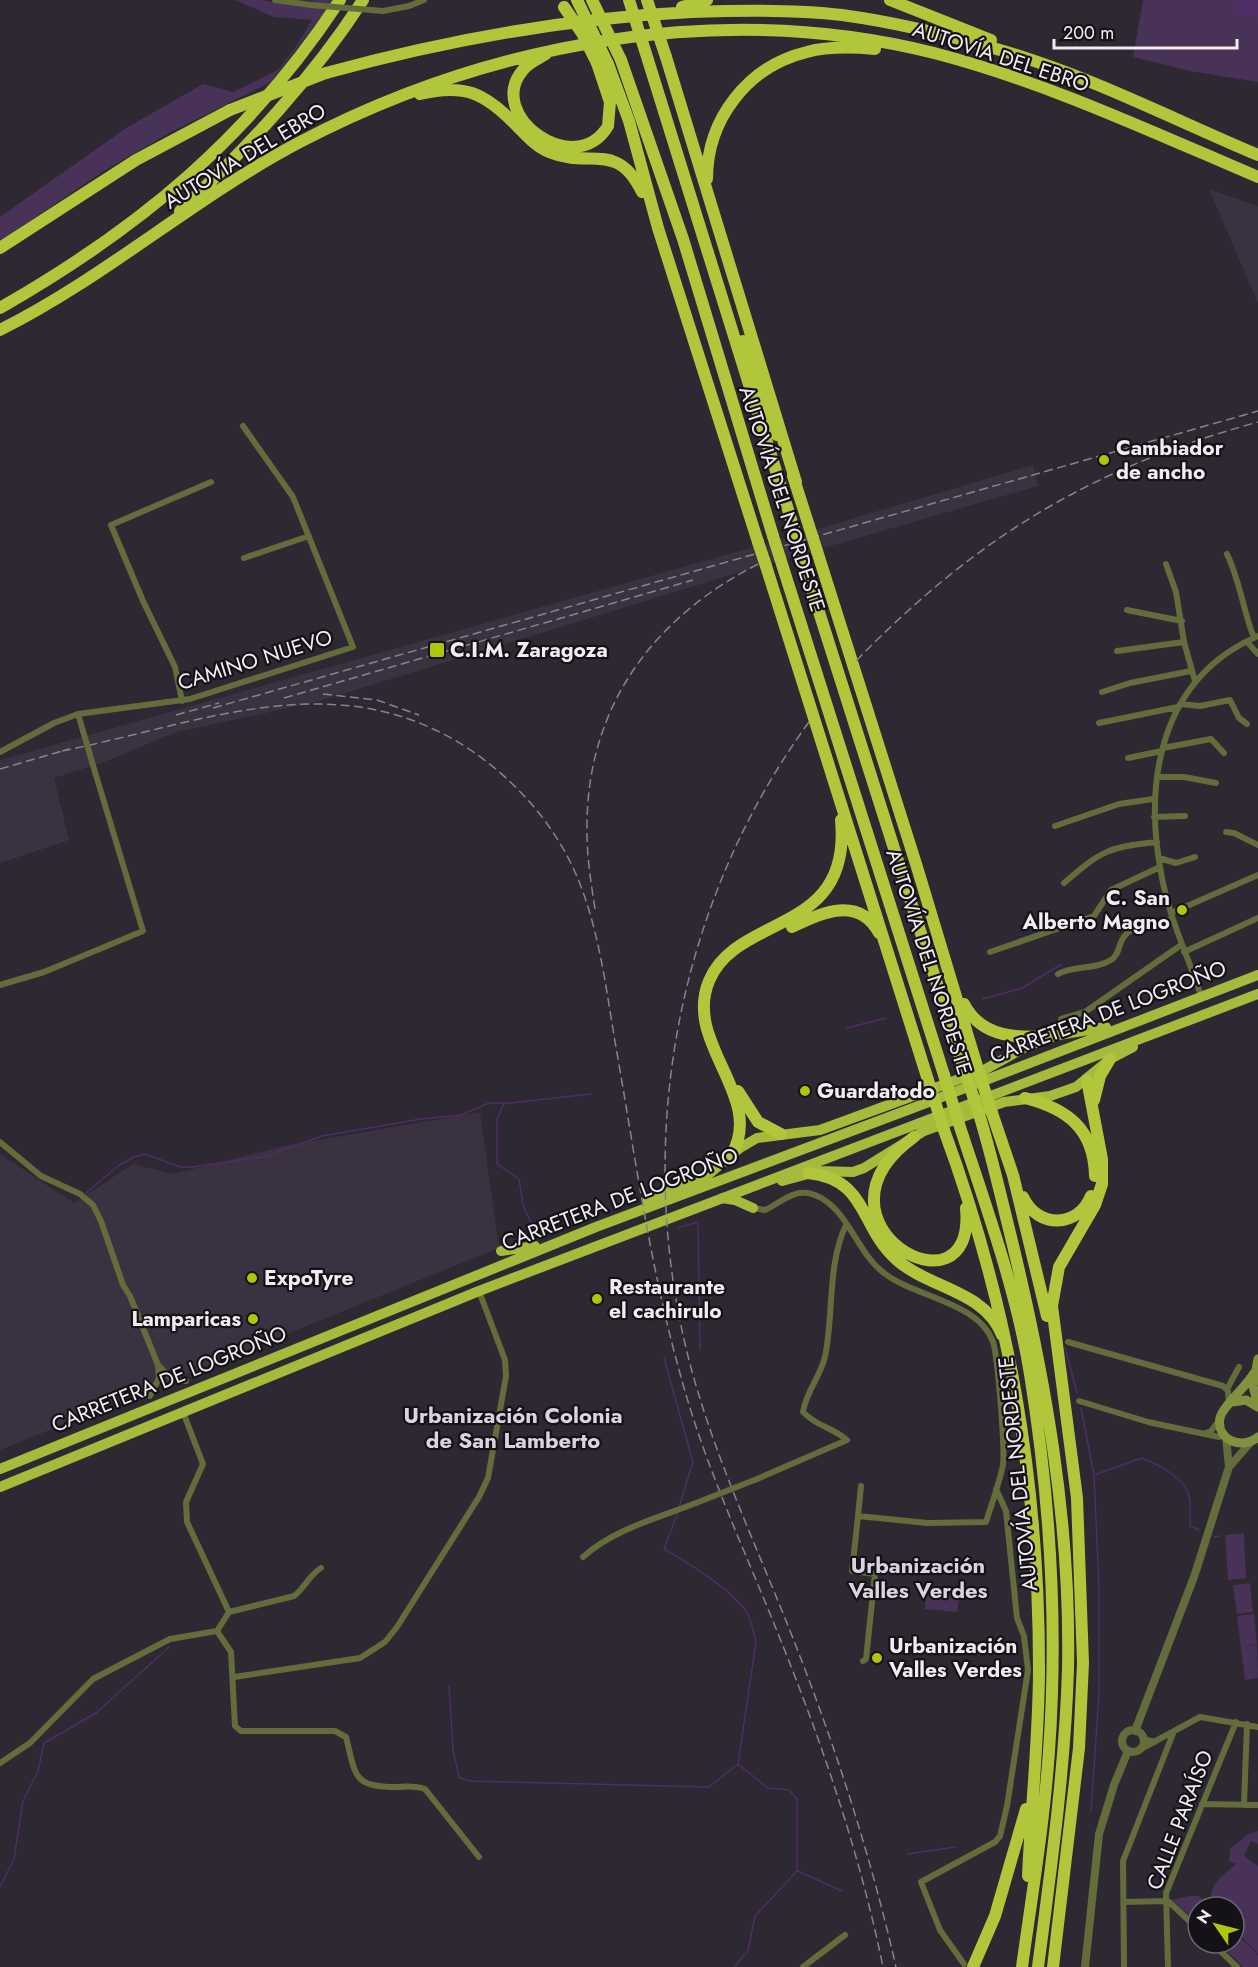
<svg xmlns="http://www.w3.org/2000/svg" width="1258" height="1967" font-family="Jost,sans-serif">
  <rect width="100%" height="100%" fill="#2d2831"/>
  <path fill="#3a3240" d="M1209,189L1258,206V303Z
    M1033,465L1038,486L737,573L316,702L177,732L104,762L54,778L69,840L0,863V760L821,528Z
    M480,1112L499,1248L0,1450V1154L74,1203L133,1164L173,1174L284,1146Z"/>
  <path fill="#483257" d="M235,0H260L312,7L313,1L297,0H334L271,82L169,133L104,171L0,241V217L126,128L203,84L233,92L278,70L295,48L312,20L274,17Z
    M1143,0H1258V82L1190,71L1133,57Z
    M1244,1533L1246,1578L1228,1580L1225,1535Z
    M1250,1583L1253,1612L1237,1614L1233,1585Z
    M926,1592L960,1595L957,1612L925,1609Z
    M1254,1614L1257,1644L1243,1646L1257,1645L1258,1678L1245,1680L1237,1616Z
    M1258,1831V1844L1251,1841L1244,1856L1258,1866V1954L1234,1929V1907H1212C1207,1885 1221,1877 1236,1864L1229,1861L1230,1849L1248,1834Z
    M1190,1896H1199L1211,1907H1198V1924L1172,1900Z
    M1234,1931L1258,1955V1967H1243L1219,1943H1234Z"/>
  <path fill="#4f2d66" d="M1235,0H1258V18L1232,14Z"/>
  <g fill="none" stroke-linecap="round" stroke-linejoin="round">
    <path stroke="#4f2d66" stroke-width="1.5" d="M983,999L1022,988L1062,964
      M847,1028L886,1018
      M504,1103L497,1119V1164L519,1179L523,1205L534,1229
      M86,1193L118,1166L134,1157L145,1154L180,1167H192L263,1157L322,1136L421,1119L461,1115L489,1103H510L591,1094
      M678,1228L698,1222L700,1350
      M1065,1347L1077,1393
      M664,1358L693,1462L679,1507
      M1081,1408L1094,1475L1099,1587V1695L1091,1811
      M1094,1475L1142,1458C1157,1464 1186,1478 1189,1496C1191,1506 1190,1516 1190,1526L1199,1530
      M1214,1537L1220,1536
      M449,1686L453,1750L459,1777L469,1781L709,1787L738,1764L756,1642C753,1630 751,1616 743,1607C722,1583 691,1565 664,1549L678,1512
      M907,1854L955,1847
      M798,1871L842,1891
      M0,1887L14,1859L23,1801L38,1771L44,1743L96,1713L169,1647
      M734,1967L748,1951L755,1916L797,1871V1799L789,1790L768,1788L739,1765"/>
    <path stroke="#636c3a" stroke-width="6" d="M275,0L311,5
      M383,11L409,6L424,0
      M1227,554C1240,581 1243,610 1254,638
      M244,558L309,536
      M1166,564L1176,592L1184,642L1195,681
      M1127,610L1182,621
      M1247,642L1258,654
      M1117,651L1184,642
      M1102,692L1130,683L1191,671
      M182,701L175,667L143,601L111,525L211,482
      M1180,704L1200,706L1230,700L1239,718L1247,724
      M78,714L83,731
      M1099,723L1178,707
      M1163,748L1211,739L1224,753
      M0,752L54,723L78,714L190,699L353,647L293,497L243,426
      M1128,758L1162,751
      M1157,777H1184L1216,783
      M1154,817L1185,816
      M1055,826L1119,804L1153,799
      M1226,832L1234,833L1258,845
      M1159,858L1176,863L1195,857
      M1064,883C1101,851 1108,847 1157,842
      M1171,913L1258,875
      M990,952L1094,916L1111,890L1160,867
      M1184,952L1258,918
      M1058,974C1074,965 1095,970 1111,960C1119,955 1118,947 1122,940C1129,924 1158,923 1172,919
      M0,985L44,972L143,931L95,772
      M1201,996C1188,956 1170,920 1162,878C1143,783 1159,679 1258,636
      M1061,1019L1085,1012L1181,945
      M0,1142L41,1176L80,1194L93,1205L101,1221L123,1285L130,1296L158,1365
      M753,1208L765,1210C782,1202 795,1187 815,1195C848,1208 856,1252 884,1273C914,1297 979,1302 993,1342C998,1357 1005,1449 1003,1465C999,1484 992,1503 986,1522L927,1523L858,1516L861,1486
      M1068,1342L1223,1386L1228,1391L1229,1403
      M1227,1389L1239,1367
      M150,1396L159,1378L158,1365L170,1377L186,1381
      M1079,1401L1148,1422L1219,1437L1224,1435
      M183,1412L203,1464L186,1502L187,1522L229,1612
      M1204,1434L1211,1431L1220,1419
      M757,1479L847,1440C830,1426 819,1428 803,1412C806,1392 820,1377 825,1357C834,1314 827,1265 846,1225
      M858,1516L852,1571L875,1574L866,1659L863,1661
      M583,1557C614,1529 658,1518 696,1503
      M321,1568C309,1575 305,1588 294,1596L229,1612L217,1631L231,1652L235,1726L241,1731H335L346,1737C356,1776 352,1787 397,1787C407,1786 416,1786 425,1789L479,1857
      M234,1677L360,1658L385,1642L397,1627L479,1497L488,1478L506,1376L505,1360L479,1291
      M1143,1739L1155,1742
      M1139,1750L1200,1717L1258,1727
      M0,1763L30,1743L93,1679L170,1639L217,1631
      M1202,1804L1258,1805
      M1244,1805L1247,1724
      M1124,1902L1168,1901L1198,1929
      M1212,1943L1237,1967
      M964,1964L940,1930L921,1882L995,1842L1000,1836L1007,1806L1028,1670L1024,1636L1017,1618L1006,1511L996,1489
      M803,1967L845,1935
      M1124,1967L1123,1861L1174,1731
      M1168,1967L1166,1893L1236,1722"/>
    <path stroke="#636c3a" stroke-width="8" d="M1230,1466L1250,1443
      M1122 1741a11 11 0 1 1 22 0a11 11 0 1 1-22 0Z
      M1135,1731L1194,1577L1229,1467L1226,1437
      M1085,1967L1099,1834L1114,1785L1128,1751"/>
    <path stroke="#82913e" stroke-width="9" d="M1258,1359L1253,1386L1258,1405
      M1254,1373C1247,1386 1222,1407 1220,1418C1216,1441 1243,1450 1258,1437
      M1232,1402L1246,1400L1258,1407"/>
    <path stroke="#a6ba3c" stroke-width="10" d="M782,1181L819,1171L853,1172L864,1168L924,1131L1004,1102L1050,1096L1076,1087L1110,1059L1133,1047
      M722,1198L735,1200L753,1208
      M647,1201L709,1174L740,1148L757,1138L820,1130L984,1070L1024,1048L1053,1036L1106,1027
      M501,1251L535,1246
      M0,1469L596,1227L913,1108L1258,975
      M0,1487L479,1291L1258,994"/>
    <path stroke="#b1c63b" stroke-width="12" d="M890,0L991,40
      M682,7L707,0
      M546,54C538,59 529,62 523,70C484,115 575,181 608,126L610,102L597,63
      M666,57L796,482
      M621,60L683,239L773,536
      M648,60L794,529
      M608,64L629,121L658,228L758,542
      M326,73C446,40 568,18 692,12C742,10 793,9 842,15C893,22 944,34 993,48C1086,74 1170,118 1258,155
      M420,94C465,83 485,93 517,126C526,135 536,147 549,152C589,169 617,140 642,192
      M707,179C707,119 748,66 807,52C829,46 853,47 875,49
      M180,211C249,146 312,79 363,0
      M0,248L136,160L230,110
      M0,308C140,228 250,137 340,0
      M0,330C106,277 195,197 300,142C491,42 722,0 934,53C1046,82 1152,132 1258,177
      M743,341L766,412L777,435
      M793,476L809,526
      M817,551L917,867L976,1063
      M800,552L963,1066
      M780,558L944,1075
      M766,566L928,1080
      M792,927C822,912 859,896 879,933
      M964,1004C982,1039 1019,1038 1053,1036
      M738,1091L758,1122L781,1134
      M1025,1098C1068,1109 1094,1129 1095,1176
      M1094,1100L1100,1076L1110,1059
      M992,1113L1013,1175L1047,1316
      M979,1114C991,1153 1000,1193 1010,1233C1045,1376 1071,1521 1068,1669C1065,1769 1051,1868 1038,1967
      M958,1121C985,1204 1016,1288 1030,1374C1050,1498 1058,1626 1049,1751C1044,1823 1032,1895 1022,1967
      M944,1130C1009,1307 1039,1479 1039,1668C1039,1737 1031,1807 1028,1876
      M914,1137C796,1222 977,1325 966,1208
      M732,1154C765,1096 683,1043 709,981C737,913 852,936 841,820
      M808,1173C868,1179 859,1226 896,1259C927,1288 985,1290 1002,1335
      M1023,1197C1038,1229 1078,1228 1091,1196
      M973,1967L995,1916L1026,1809
      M1053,1967L1079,1748L1083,1663L1077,1498L1052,1306L1059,1267L1095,1205L1102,1184V1159L1087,1080"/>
    <path stroke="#88848b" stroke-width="1.5" stroke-dasharray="9 4.5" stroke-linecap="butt" d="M856,661C977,537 1091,468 1258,422
      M323,694L377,700L419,715
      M284,698L693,580
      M213,708L1258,411
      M176,715L219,703
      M809,722C673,908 631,1153 693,1375C719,1468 761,1556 796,1646C837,1751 871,1857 896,1967
      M62,751C203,723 339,661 472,751C520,784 559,830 580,884C601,938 607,997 617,1053C636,1162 651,1271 681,1377C705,1466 745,1551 779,1636C822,1743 860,1854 883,1967
      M0,769L69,749
      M595,909C591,883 587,858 587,832C585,696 666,602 786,551"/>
    <path stroke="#636c3a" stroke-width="6" d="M311,5L383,11
      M83,731L95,772
      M696,1503L757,1479"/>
    <path stroke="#b1c63b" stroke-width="12" d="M577,0L608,64
      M592,0L621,60
      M629,0L648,60
      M647,0L666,57
      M564,7L582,33L597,63
      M230,110L326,73
      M809,526L817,551
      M794,529L800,552
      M773,536L780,558
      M758,542L766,566
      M976,1063L992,1113
      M963,1066L979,1114
      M944,1075L958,1121
      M928,1080L944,1130"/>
  </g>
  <g fill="#afc508" stroke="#141216" stroke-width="2">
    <circle cx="1104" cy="460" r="6"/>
    <rect x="429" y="642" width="16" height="16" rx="3"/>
    <circle cx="1182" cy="910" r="6"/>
    <circle cx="805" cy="1091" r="6"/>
    <circle cx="252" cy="1278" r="6"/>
    <circle cx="597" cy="1299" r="6"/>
    <circle cx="253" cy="1319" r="6"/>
    <circle cx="877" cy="1658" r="6"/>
  </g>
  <g text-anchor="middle" stroke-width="4.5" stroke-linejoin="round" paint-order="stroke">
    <g font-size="21" fill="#f0ecf2" stroke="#141216">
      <text transform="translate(1001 57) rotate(18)" y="7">AUTOVÍA DEL EBRO</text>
      <text transform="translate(245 156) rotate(-31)" y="7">AUTOVÍA DEL EBRO</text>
      <text transform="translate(782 499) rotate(72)" y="7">AUTOVÍA DEL NORDESTE</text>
      <text transform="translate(255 660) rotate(-17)" y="7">CAMINO NUEVO</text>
      <text transform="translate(929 962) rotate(72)" y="7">AUTOVÍA DEL NORDESTE</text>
      <text transform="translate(1108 1012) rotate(-21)" y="7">CARRETERA DE LOGROÑO</text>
      <text transform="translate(620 1199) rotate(-21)" y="7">CARRETERA DE LOGROÑO</text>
      <text transform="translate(169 1379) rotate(-22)" y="7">CARRETERA DE LOGROÑO</text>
      <text transform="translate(1018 1474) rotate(-96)" y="7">AUTOVÍA DEL NORDESTE</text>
      <text transform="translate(1180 1820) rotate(-69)" y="7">CALLE PARAÍSO</text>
    </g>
    <g font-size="21" font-weight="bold" fill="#f0ecf2" stroke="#141216" text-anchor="start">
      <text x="1116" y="455">Cambiador<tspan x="1116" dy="24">de ancho</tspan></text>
      <text x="450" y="657">C.I.M. Zaragoza</text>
      <text x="1170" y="905" text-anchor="end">C. San<tspan x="1170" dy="24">Alberto Magno</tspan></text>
      <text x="817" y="1098">Guardatodo</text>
      <text x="264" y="1285">ExpoTyre</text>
      <text x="609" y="1294">Restaurante<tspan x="609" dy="24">el cachirulo</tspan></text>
      <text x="241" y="1326" text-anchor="end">Lamparicas</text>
      <text x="889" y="1653">Urbanización<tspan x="889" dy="24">Valles Verdes</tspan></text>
    </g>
    <g font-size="22" font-weight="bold" fill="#dad4e0" stroke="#141216">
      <text x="513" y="1423">Urbanización Colonia<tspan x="513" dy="25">de San Lamberto</tspan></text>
      <text x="918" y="1573">Urbanización<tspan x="918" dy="25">Valles Verdes</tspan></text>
    </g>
  </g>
  <g transform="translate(1216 1925) rotate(305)"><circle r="28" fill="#141216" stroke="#6c696e" stroke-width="1.5"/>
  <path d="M0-4.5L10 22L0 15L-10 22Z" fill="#afc508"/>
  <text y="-9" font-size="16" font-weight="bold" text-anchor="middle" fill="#f0ecf2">N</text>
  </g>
  <path d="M1054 39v9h183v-9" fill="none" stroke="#f0ecf2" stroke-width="3"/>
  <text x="1063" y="39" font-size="18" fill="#f0ecf2" stroke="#141216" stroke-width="4.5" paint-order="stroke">200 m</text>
</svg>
